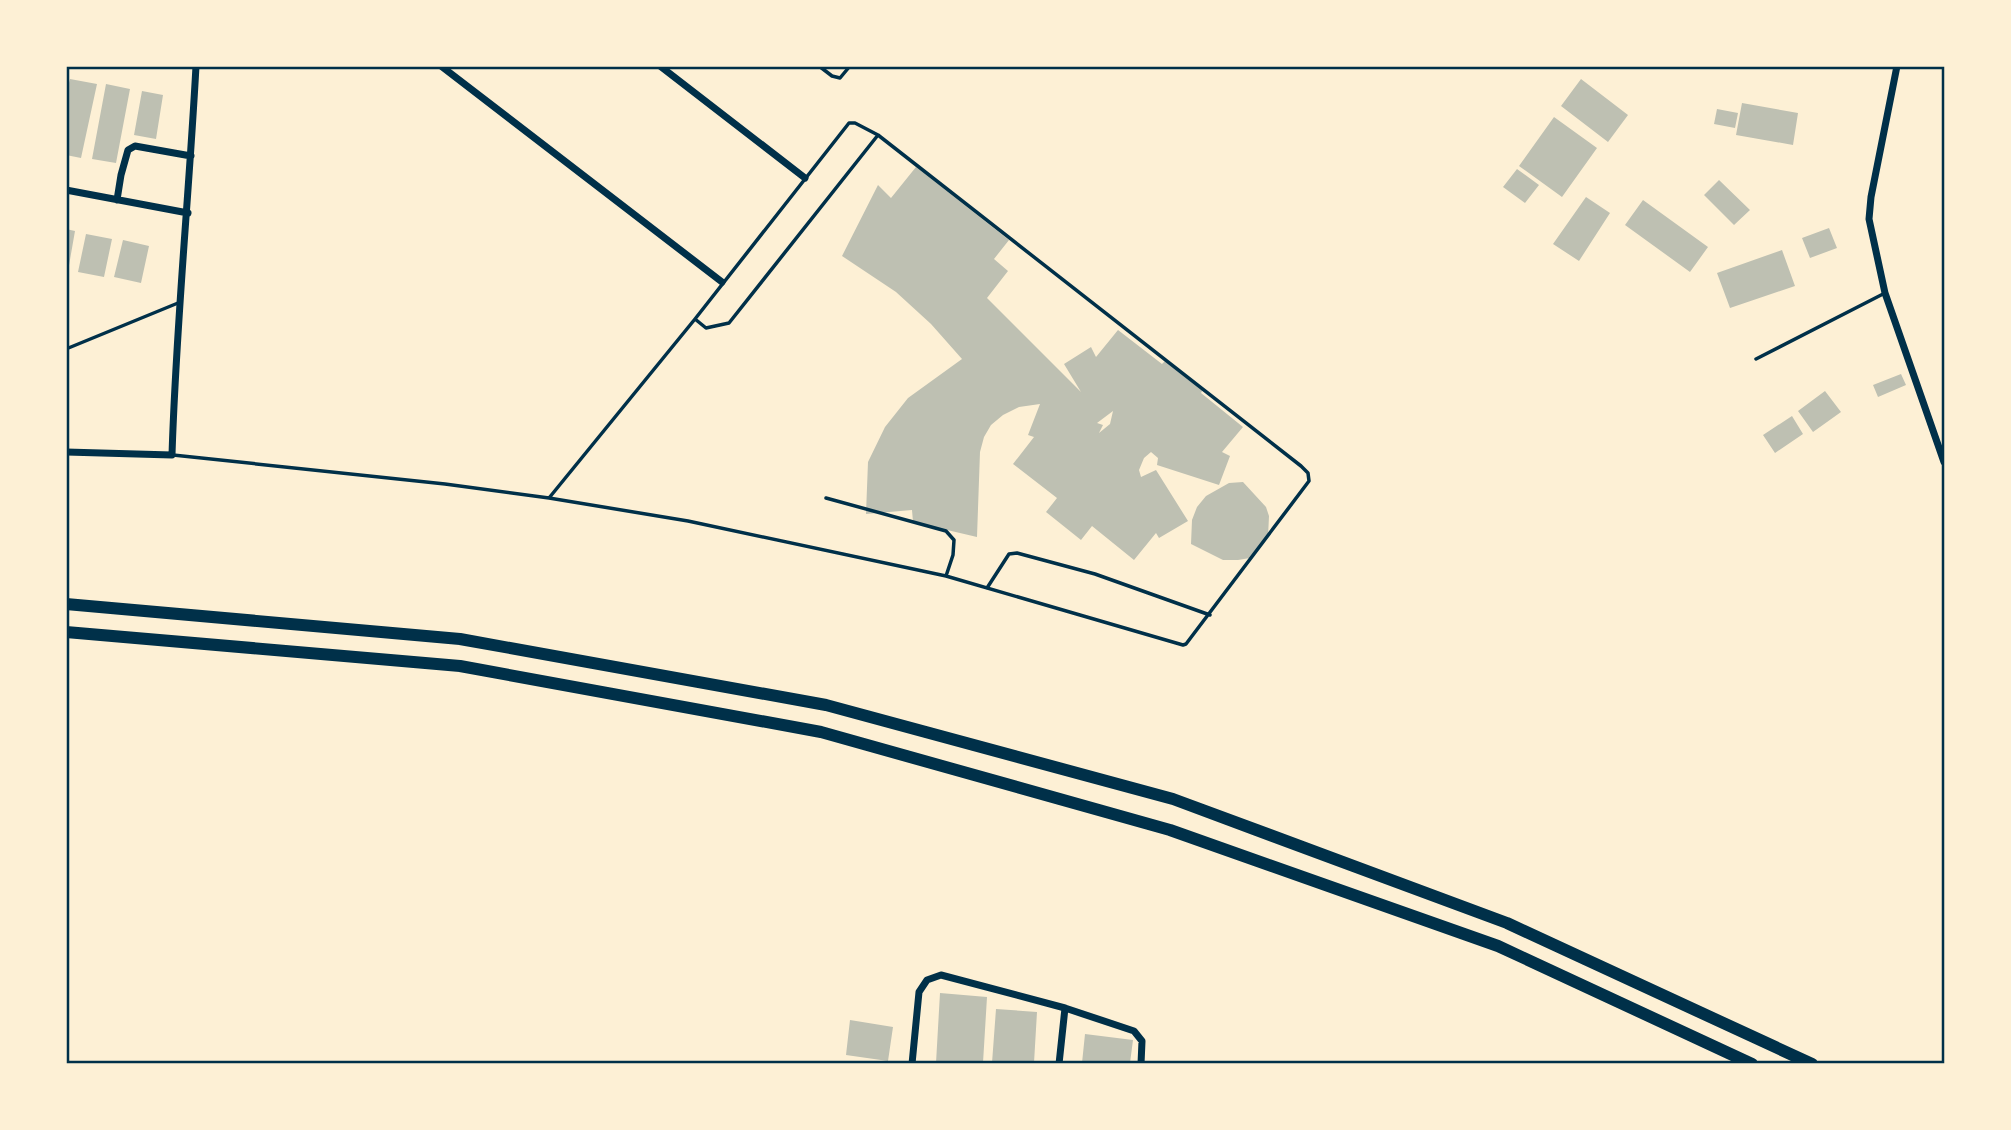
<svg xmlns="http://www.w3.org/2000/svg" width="2011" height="1130" font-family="Montserrat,sans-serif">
  <rect width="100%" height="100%" fill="#fdf0d5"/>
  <path fill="#bec0b2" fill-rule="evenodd" d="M70,79L97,84L81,158L66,155V94Z
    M1581,79L1628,115L1608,142L1561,106Z
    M106,84L130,89L116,163L92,159Z
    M142,91L163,95L156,139L134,135Z
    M1742,103L1798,113L1793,145L1736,135Z
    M1717,109L1738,113L1735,128L1714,124Z
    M1554,117L1597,148L1562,197L1519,166Z
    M916,167L1009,240L994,259L1008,271L987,298L1081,392L1064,364L1091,347L1096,357L1118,330L1162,364L1166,360L1203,389L1201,393L1243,427L1222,452L1230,456L1219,485L1157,465L1158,458L1151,452L1144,458L1139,470L1141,477L1156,470L1188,521L1159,538L1156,533L1134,560L1092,526L1081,540L1046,512L1057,498L1013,464L1034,437L1028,435L1040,404L1019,407L1003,415L991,425L984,437L980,452L977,537L913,522L912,510L866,514L868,462L885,427L908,398L962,359L931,324L896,292L842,256L878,185L891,198ZM1113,411L1110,424L1099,433L1103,425L1097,423Z
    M1517,169L1539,185L1525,203L1503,187Z
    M1719,180L1750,210L1734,225L1704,195Z
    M1586,197L1610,213L1579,261L1553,244Z
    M1643,200L1708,247L1690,272L1625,225Z
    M1829,228L1837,248L1810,258L1802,238Z
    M66,229L75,231L68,271H66Z
    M86,234L112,239L104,277L78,272Z
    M123,240L149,246L141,283L114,277Z
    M1782,250L1795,286L1730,308L1717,273Z
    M1901,374L1906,385L1878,397L1873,385Z
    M1825,391L1841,412L1813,432L1798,411Z
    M1792,416L1803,434L1775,453L1763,435Z
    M1243,482L1266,507L1269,516L1268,537L1250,558L1238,560H1223L1191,544L1192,520L1197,507L1206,496L1229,483Z
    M940,993L987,997L983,1063H936Z
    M996,1009L1037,1012L1034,1063H992Z
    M850,1020L893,1027L888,1061L846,1055Z
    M1085,1034L1133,1040L1130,1063H1082Z"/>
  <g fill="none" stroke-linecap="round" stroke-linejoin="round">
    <path stroke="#003049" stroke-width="3.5" d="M819,66L832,76L840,78L850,66
      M66,349L178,303
      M1756,359L1885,293
      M173,455L445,484L549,498L688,521L946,576L1183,645L1186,644L1309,481L1308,473L1301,466L878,135L729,323L706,328L695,319
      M549,498L695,319L849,123H855L878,135
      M826,498L946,531L954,540L953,555L946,576
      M987,588L1009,554L1017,553L1095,574L1210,615"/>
    <path stroke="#003049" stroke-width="7" d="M441,66L722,282
      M660,66L805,178
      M1897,66L1871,197L1869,219L1885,293L1944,462
      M66,190L188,213
      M117,200L121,175L128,150L135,146L191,156
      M66,452L172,455C176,325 189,196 196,66
      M912,1064L919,992L927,980L941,975L1065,1008L1134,1031L1142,1041L1141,1064
      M1059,1064L1065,1008"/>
    <path stroke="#003049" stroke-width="12" d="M66,604L460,639L826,705L1173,799L1507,923L1812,1064
      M66,632L460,666L821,732L1170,830L1498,946L1752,1064"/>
  </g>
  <rect width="2011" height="1130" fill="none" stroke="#fdf0d5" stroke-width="136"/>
  <rect x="68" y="68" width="1875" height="994" fill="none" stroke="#003049" stroke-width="2.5"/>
</svg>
